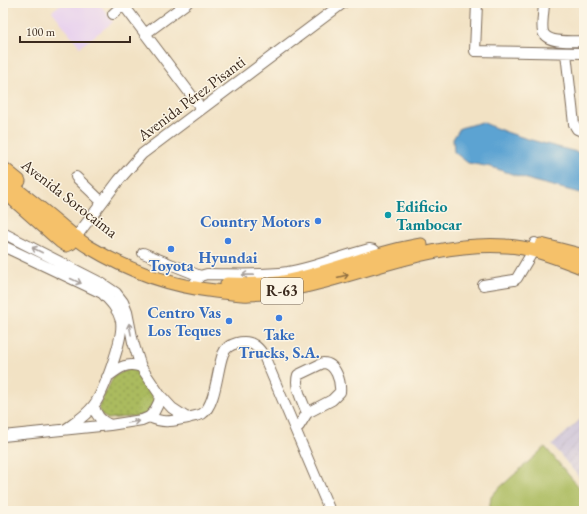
<svg xmlns="http://www.w3.org/2000/svg" width="587" height="514" font-family="'EB Garamond',serif">
  <defs>
    <pattern id="industrial-furrows" width="10" height="10" patternUnits="userSpaceOnUse"><rect width="10" height="10" fill="#c9bfd7"/><path d="M-1 1l2-2M0 10L10 0M9 11l2-2" fill="none" stroke="#aea4b8"/></pattern>
    <pattern id="grass-dots" width="8" height="8" patternUnits="userSpaceOnUse"><rect width="8" height="8" fill="#abbb5e"/><path d="M2 2h.1M6 6h.1" fill="none" stroke="#8c984d" stroke-width="1.8" stroke-linecap="round"/></pattern>
  </defs>
  <rect width="100%" height="100%" fill="#fcf5e5"/>
  <filter id="ink" filterUnits="userSpaceOnUse"><feTurbulence type="fractalNoise" baseFrequency=".025" numOctaves="2"/><feDisplacementMap in="SourceGraphic" scale="8" xChannelSelector="R" yChannelSelector="G"/><feConvolveMatrix kernelMatrix="1 2 1 2 8 2 1 2 1" color-interpolation-filters="sRGB"/></filter>
  <filter id="wash" filterUnits="userSpaceOnUse"><feTurbulence type="fractalNoise" baseFrequency=".012" numOctaves="4" result="noise"/><feDisplacementMap in="SourceGraphic" scale="16" xChannelSelector="R" yChannelSelector="G"/><feGaussianBlur stdDeviation="0.9" result="paint"/><feColorMatrix in="noise" values="0 0 0 0 0 0 0 0 0 0 0 0 0 0 0 0 0 1.4 0 .05"/><feComposite in="paint" operator="in"/></filter>
  <g filter="url(#wash)">
    <rect width="100%" height="100%" fill="#f2e2c4"/>
    <path fill="#e8d2ee" d="M62,3H99L113,22L80,47L52,11Z"/>
    <path fill="url(#industrial-furrows)" d="M584,416V483L552,445Z"/>
    <path fill="url(#grass-dots)" stroke="#73723e" d="M131,368L137,369L153,390L156,398L149,415L107,419L100,413L98,407L114,376Z"/>
    <path fill="#abbb5e" stroke="#73723e" d="M545,447L584,493V511H489L491,497L496,491Z"/>
    <path fill="#5ba3d2" stroke="#4b6678" d="M482,122C516,138 548,144 584,154V194L533,181L491,167L468,163L454,152L453,139L460,128Z"/>
  </g>
  <g filter="url(#ink)">
    <g fill="none" stroke-linecap="round" stroke-linejoin="round">
      <defs>
        <path id="minor" d="M122,3L201,108
          M477,3L475,51L584,53
          M544,3C544,10 541,25 543,32C547,44 574,41 584,41
          M113,14L123,5
          M145,34L187,3
          M566,53L574,124L577,129L584,132
          M76,177L102,202
          M3,233L101,283L116,293L123,302L127,312L133,342L141,367
          M76,237L119,180L142,154L343,3
          M3,246L102,293C110,301 118,309 121,321C124,338 104,391 94,405C87,415 76,422 66,429
          M143,253L200,276
          M483,285L514,280L517,278L533,251L535,243
          M191,288L200,276L207,274C234,274 261,276 288,272C315,267 342,256 369,249L374,250L379,255
          M107,377C118,369 127,361 141,367L160,395L172,408L187,418
          M94,405C95,415 101,421 110,425
          M149,417C165,424 172,421 188,418C193,416 198,416 202,414C216,405 217,369 223,354C227,343 245,339 254,345C259,348 261,352 264,356L330,511
          M295,428L299,426L307,413L332,400L340,392C341,382 336,363 323,363L298,375C294,387 303,402 307,413
          M3,436L110,425L142,420L149,417L154,412L159,402L160,395"/>
        <path id="major" d="M3,168L19,181
          M3,179C21,193 39,207 57,222C67,230 77,240 89,247C127,270 170,286 215,291C226,292 238,295 249,294C338,290 415,240 506,246C533,247 560,259 584,268
          M6,181L7,192L15,201L60,241L66,245L71,243L76,237
          M541,245L584,256
          M227,284C248,285 268,285 288,281C333,272 375,252 421,245"/>
      </defs>
      <use href="#minor" stroke="#7b6a58" stroke-width="12"/>
      <use href="#major" stroke="#7b6a58" stroke-width="15"/>
      <use href="#minor" stroke="#fff" stroke-width="10"/>
      <use href="#major" stroke="#f5c16b" stroke-width="13"/>
    </g>
    <defs><path id="oneway-shaft" d="M-6 0H5M1.5-3L5.5 0L1.5 3" fill="none" stroke-width="1.6" stroke-linecap="round" stroke-linejoin="round"/></defs>
    <g stroke="#a79f9a">
      <use href="#oneway-shaft" transform="translate(37 250) rotate(-153)"/>
      <use href="#oneway-shaft" transform="translate(248 275) rotate(-179)"/>
      <use href="#oneway-shaft" transform="translate(76 281) rotate(25)"/>
      <use href="#oneway-shaft" transform="translate(130 329) rotate(-101)"/>
      <use href="#oneway-shaft" transform="translate(133 422) rotate(-8)"/>
    </g>
    <use stroke="#8f6e41" href="#oneway-shaft" transform="translate(343 276) rotate(-15)"/>
  </g>
  <circle fill="#0f9aa8" stroke="#fcf5e5" stroke-width="1.5" cx="388" cy="215" r="4"/>
  <g fill="#3f7fe0" stroke="#fcf5e5" stroke-width="1.5">
    <circle cx="318" cy="221" r="4"/>
    <circle cx="228" cy="241" r="4"/>
    <circle cx="171" cy="249" r="4"/>
    <circle cx="279" cy="318" r="4"/>
    <circle cx="229" cy="321" r="4"/>
  </g>
  <g text-anchor="middle" stroke-width="3" stroke-linejoin="round" paint-order="stroke">
    <rect fill="#fcf5e5" stroke="#75675a" stroke-width="1" x="261" y="278" width="42" height="26" rx="3"/>
    <g font-size="15" font-weight="bold" fill="#3b2a1e">
      <text x="282" y="296">R-63</text>
    </g>
    <g font-size="16" fill="#3b2a1e" stroke="#fcf5e5">
      <text transform="translate(191 98) rotate(-37)" y="6">Avenida Pérez Pisanti</text>
      <text transform="translate(70 198) rotate(38)" y="6">Avenida Sorocaima</text>
    </g>
    <g font-size="16" font-weight="bold" fill="#0d838f" stroke="#fcf5e5" text-anchor="start">
      <text x="396" y="212">Edificio<tspan x="396" dy="18">Tambocar</tspan></text>
    </g>
    <g font-size="16" font-weight="bold" fill="#366cbe" stroke="#fcf5e5">
      <text x="310" y="227" text-anchor="end">Country Motors</text>
      <text x="228" y="263">Hyundai</text>
      <text x="171" y="271">Toyota</text>
      <text x="221" y="318" text-anchor="end">Centro Vas<tspan x="221" dy="18">Los Teques</tspan></text>
      <text x="279" y="340">Take<tspan x="279" dy="18">Trucks, S.A.</tspan></text>
    </g>
  </g>
  <rect width="587" height="514" fill="none" stroke="#fcf5e5" stroke-width="16"/>
  <path d="M20 36v6h110v-6" fill="none" stroke="#3b2a1e" stroke-width="2"/>
  <text x="26" y="36" font-size="12" fill="#3b2a1e" stroke="#fcf5e5" stroke-width="3" paint-order="stroke">100 m</text>
</svg>
